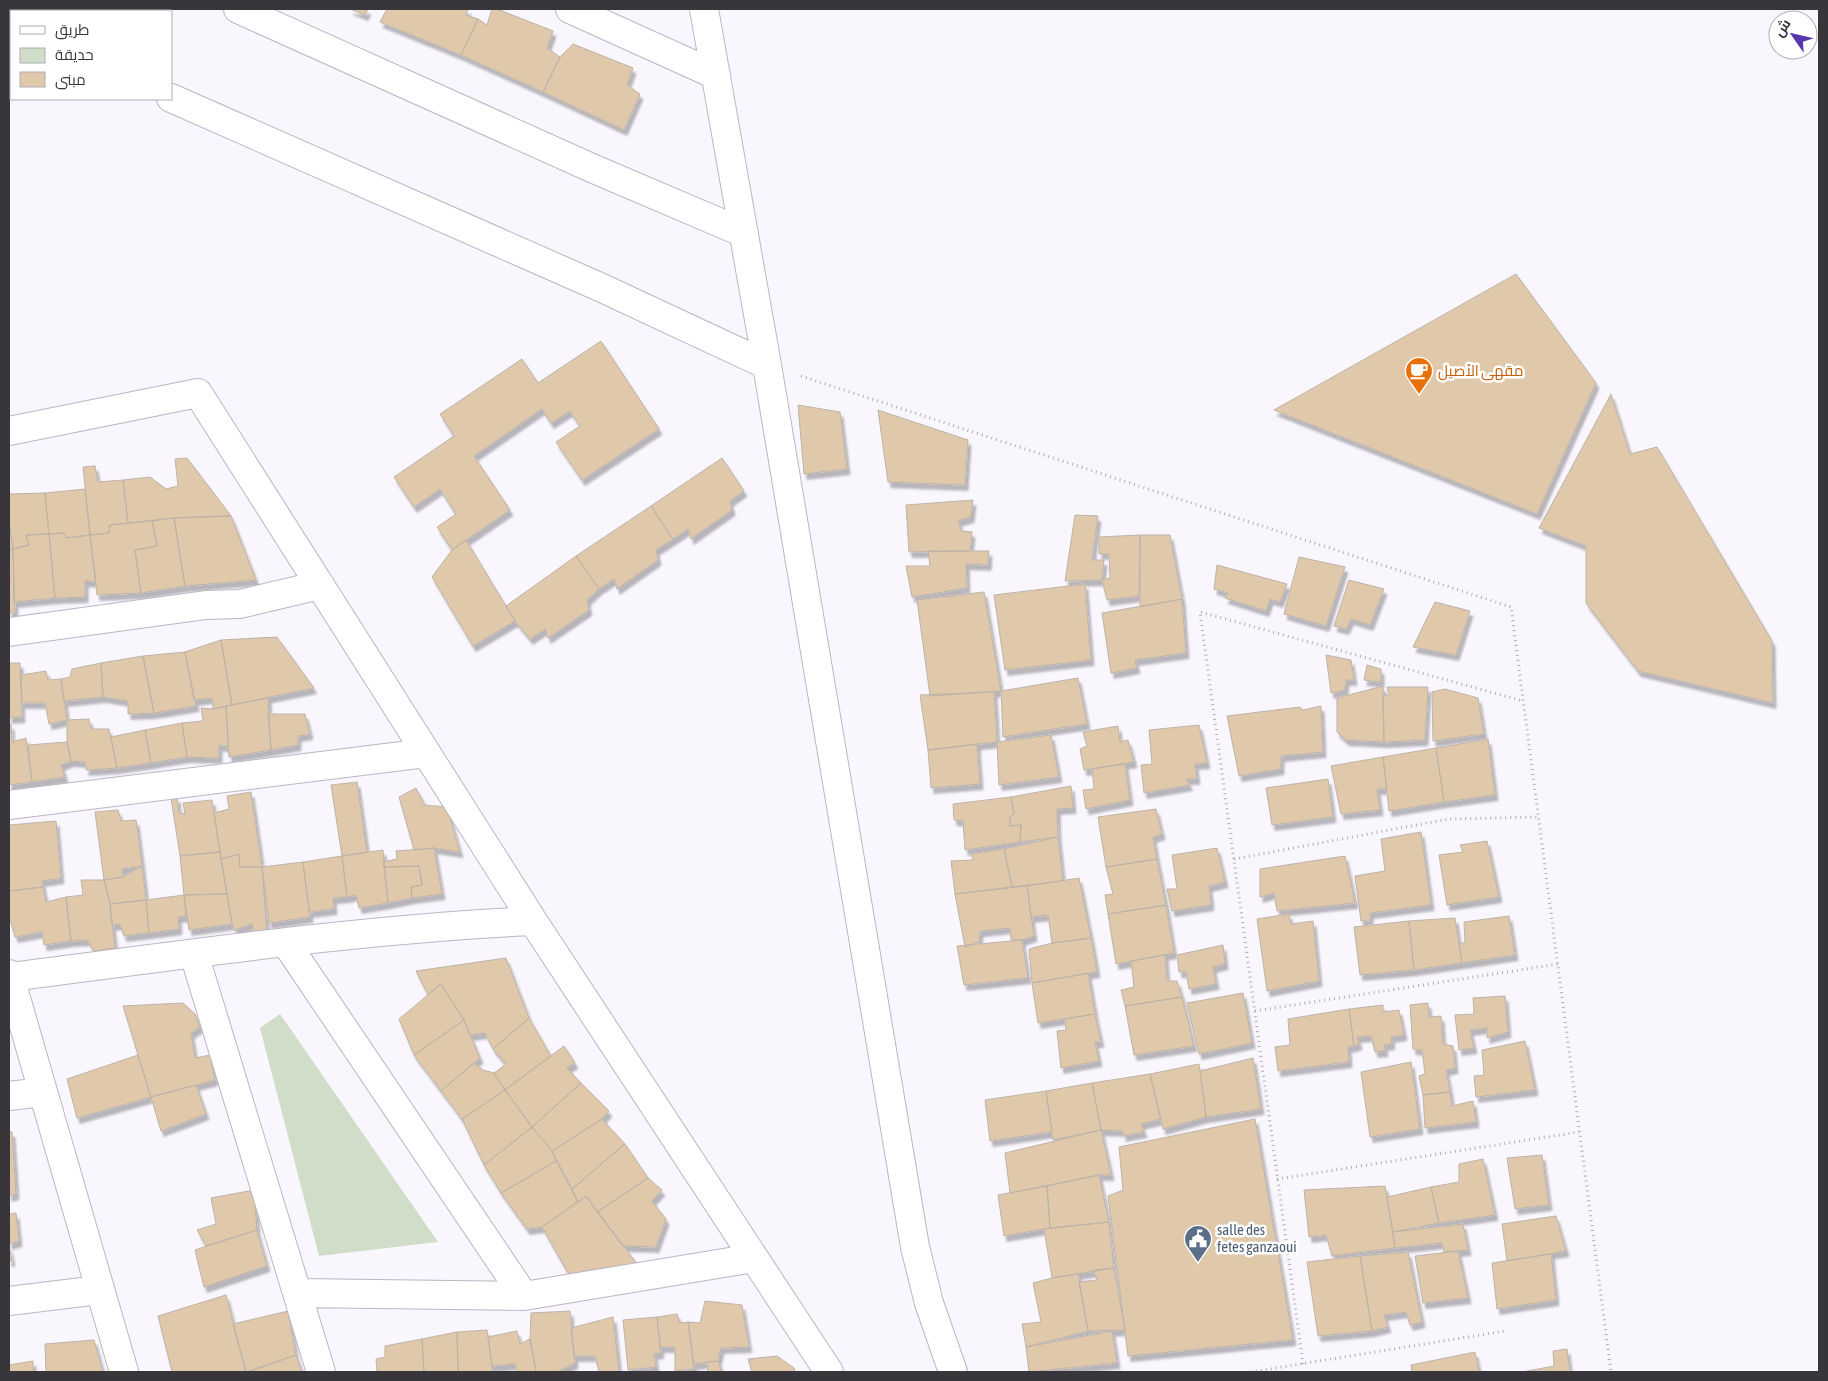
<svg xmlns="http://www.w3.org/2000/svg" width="1828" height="1381" font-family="'Asap Condensed',Cairo,sans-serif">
  <defs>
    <filter id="shadow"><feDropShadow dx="3" dy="5.5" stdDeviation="1" flood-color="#0004"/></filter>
  </defs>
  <rect width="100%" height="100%" fill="#f9f6fe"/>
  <path fill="#d0ddc8" d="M280,1014L438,1242L319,1256L260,1028Z"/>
  <path fill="#e0c8ab" stroke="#bdb3a8" filter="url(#shadow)" d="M350,9H368L365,15Z
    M387,9H468L466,15L478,19L461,55L380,22Z
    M492,9H497L553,31L547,48L560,57L543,92L461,55L478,19L487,25Z
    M573,44L633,68L627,85L640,94L624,130L543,92L560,57Z
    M1516,274L1596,383L1537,514L1274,410Z
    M601,341L659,429L582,480L556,442L580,426L570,411L551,423L542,409L474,456L510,510L452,550L437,527L456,514L440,489L414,507L394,477L454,436L440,414L522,359L538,383Z
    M1611,394L1630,454L1657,447L1772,641L1773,703L1638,671L1586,603V546L1539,528Z
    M798,405L840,412L847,469L804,474Z
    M878,410L968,440L965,485L888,482Z
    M187,458L231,516L174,518L128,523L123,480L150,477L166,489L178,486L175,459Z
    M722,458L744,491L730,501L732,510L691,539L688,529L673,539L651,506Z
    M95,466L98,482L123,480L128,523L110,525L109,533L90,535L83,467Z
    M85,489L90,535L67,538L64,533L49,534L45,493Z
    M45,493L49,534L26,535L29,545L13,549L9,523V494Z
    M973,500L971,517L958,521L962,531L972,532L970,551L909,552L906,505Z
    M651,506L673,539L656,550L658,560L617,589L614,579L599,589L576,556Z
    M1075,515L1098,516L1092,560H1104L1102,580L1065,581Z
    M231,516L256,580L185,586L174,518Z
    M174,518L185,586L141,593L135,550L157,546L152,521Z
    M152,521L157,546L135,550L141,593L97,595L90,535L109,533L110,525Z
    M9,523L13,549H9Z
    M64,533L67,538L90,535L96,582L85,581V597L55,598L49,534Z
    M49,534L55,598L14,602L13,549L29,545L26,535Z
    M1140,535L1139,596L1107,600L1102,580L1110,578L1109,554H1099V537Z
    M1140,535H1170L1182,599L1140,607Z
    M466,540L515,621L473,646L432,577L452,550Z
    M9,549H13L15,613H9Z
    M928,551H989L988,565L966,564L967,588L912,597L906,566H930Z
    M576,556L599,589L587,600L589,610L548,638L545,629L530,639L515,621L506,606Z
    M1299,557L1345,567L1326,626L1284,614Z
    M1217,565L1287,584L1280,602L1270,599L1266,611L1225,598L1228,593L1214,589Z
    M1349,580L1384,589L1370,625L1351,619L1346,629L1334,626Z
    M1085,584L1091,660L1005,670L994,595Z
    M984,592L1001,691L930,696L917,600Z
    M1182,599L1186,653L1135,660L1137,668L1111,673L1102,613Z
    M1435,602L1470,611L1456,655L1413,647Z
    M277,637L314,688L232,705L221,640Z
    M221,640L232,705L213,709L212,698L194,700L185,652Z
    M185,652L196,706L154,713L143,656Z
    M1326,655L1351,660L1354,680H1346L1345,690L1331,693Z
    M143,656L154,713L128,714V701L103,697L101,663Z
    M9,663H20L22,717L9,718Z
    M101,663L103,697L64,701L61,679L70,677L72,669Z
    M1367,665L1381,669V682L1364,680Z
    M46,671L48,680L61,679L67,720L49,724L45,703H22L21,675Z
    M1078,678L1087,724L1003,737L1001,691Z
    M1383,686L1384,742L1346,740L1337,732V698Z
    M1387,687H1428L1425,740L1384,742L1383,696L1389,695Z
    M1445,689L1478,698L1484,734L1433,741L1432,692Z
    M994,692L997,742L928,750L920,695Z
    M268,698L271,750L229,757L226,706Z
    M226,706L228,747L219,745V758L187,757L182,723L203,721L201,708L213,709Z
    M1321,706L1323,752L1281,756V769L1239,776L1227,716L1300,707L1303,710Z
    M268,714H305L310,734L298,736V745L271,750Z
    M89,719L91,729H109L117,768L86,770V762L71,761L67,742V720Z
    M182,723L187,757L151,763L145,730Z
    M11,724L12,742L26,738L32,782L9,785V725Z
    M1199,725L1207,763L1195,764L1197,779H1186L1190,785L1144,793L1141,765L1152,764L1149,730Z
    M1118,726L1120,742L1128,740L1134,762L1084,770L1080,749L1087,746L1083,732Z
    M145,730L151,763L117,768L111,737Z
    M1051,735L1059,777L999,785L997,742Z
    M1488,739L1495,795L1444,802L1436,748Z
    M67,742L71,761L61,765L65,777L32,782L28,745Z
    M977,744L980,784L931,788L928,750Z
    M1436,748L1444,802L1389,811L1383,757Z
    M1383,757L1387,789H1377L1380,810L1341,814L1331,766Z
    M1125,764L1130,800L1086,809L1083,790L1094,789L1092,769Z
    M1328,779L1333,817L1272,825L1266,788Z
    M357,782L367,852L342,856L331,785Z
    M1071,786L1073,808L1057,809L1058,837L1020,842L1021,825L1010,826V818L1014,813L1011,797Z
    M416,788L425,805L447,807L460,852L434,848L414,850L399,797Z
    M251,792L262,867H240L239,854L221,859L214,813L229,809L227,796Z
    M177,797L179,813L185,814L183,803L212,800L220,852L180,856L171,798Z
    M1011,797L1014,813L1010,818V826L1021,825L1020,842L965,850L963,821L954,820L953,804Z
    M1156,809L1162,834L1153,837L1157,859L1106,867L1098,817Z
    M118,810L121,821L136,820L142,866L122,869L123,877L104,880L95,812Z
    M56,821L61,878L42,881L43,887L9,891V825Z
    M1421,832L1431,905L1370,913V921H1361L1355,876L1385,871L1381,839Z
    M1058,837L1063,881L1012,887L1004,849Z
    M1487,841L1499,897L1447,905L1439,855L1463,852L1460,845Z
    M434,848L442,894L412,898L411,887L422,885L419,866L384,867L383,862L397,859L396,851Z
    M1217,848L1225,882L1209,886L1211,905L1172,911L1167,889H1177L1172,855Z
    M1004,849L1012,887L955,894L951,861L973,860L971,854Z
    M383,850L388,903L359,908L356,895L347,897L342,856Z
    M220,852L227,894L184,895L180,856Z
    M239,854L240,867H262L267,932L254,934L252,924L235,930L232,924L221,859Z
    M342,856L347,897L333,898L334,909L309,912L303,862Z
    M1345,856L1355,903L1277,911L1274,893L1260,897V869Z
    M1157,859L1166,905L1108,914L1105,895L1113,894L1106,867Z
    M303,862L310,917L269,923L262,867Z
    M142,866L146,900L110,904L104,880L123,877Z
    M419,866L422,885L411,887L412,898L388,903L384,867Z
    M1079,878L1091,938L1052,943L1048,915L1031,917L1027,886Z
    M81,880H104L110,904L115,948L94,951L87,940L71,941L66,897L83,895Z
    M1027,886L1034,936L1022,940H1011L1010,928L980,931L979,942L965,947L955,894Z
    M43,887L46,902L66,897L71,941L44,945L42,932L15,937L9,916V891Z
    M227,894L232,924L189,930L184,895Z
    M184,895L186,916L178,917L179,929L149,933L146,900Z
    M146,900L149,933L124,936L120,924L112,925L110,904Z
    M1166,905L1174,953L1116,964L1108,914Z
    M1289,914L1291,924L1313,921L1319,981L1267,991L1257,919Z
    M1509,916L1515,955L1462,963L1459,943H1465L1464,922Z
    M1455,918L1462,963L1414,970L1409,921Z
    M1409,921L1414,970L1360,975L1354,927Z
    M1091,938L1097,972L1032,983L1029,949L1052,943Z
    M1022,940L1028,978L964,985L957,946Z
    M1223,945L1225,964L1213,967L1216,984L1189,989L1186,972H1179L1177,955Z
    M1165,955L1167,981H1177L1182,997L1125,1006L1121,990L1134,987L1131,961Z
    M506,958L529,1018L493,1049L485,1033L470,1035L464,1020L441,984L428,995L416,971Z
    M1088,973L1095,1014L1038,1023L1032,983Z
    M441,984L464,1020L414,1055L399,1019Z
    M1243,993L1252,1043L1199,1054L1187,1003Z
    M1505,996L1508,1032L1487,1038V1028L1470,1030L1474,1048L1459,1050L1455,1015L1474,1014L1473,998Z
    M1182,997L1194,1046L1134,1055L1125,1006Z
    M183,1003L195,1014L200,1027L191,1033L195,1058L210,1055L215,1080L151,1097L123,1006Z
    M1428,1003L1429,1017L1441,1016L1443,1044L1453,1046L1455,1068L1446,1070L1450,1092L1423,1095L1419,1076L1425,1074L1422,1050L1413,1049L1410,1005Z
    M1383,1005V1012L1399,1010L1404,1035L1391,1037L1392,1044L1384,1045L1385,1051L1375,1052L1371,1036L1357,1037L1359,1044L1354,1046L1349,1009Z
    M1349,1009L1354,1046L1348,1047L1349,1062L1278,1071L1275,1047L1290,1045L1288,1019Z
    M1095,1014L1101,1042H1095L1099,1061L1061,1068L1057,1031L1066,1030L1065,1019Z
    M529,1018L551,1056L505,1090L494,1073L506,1064L493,1049Z
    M464,1020L480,1058L441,1091L414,1055Z
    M1525,1041L1535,1090L1476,1097L1474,1076L1484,1075L1482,1050Z
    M564,1046L575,1063L567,1068L581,1083L532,1127L505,1090Z
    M138,1055L151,1097L77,1118L67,1079Z
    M1253,1058L1261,1109L1206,1117L1200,1071Z
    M1411,1062L1420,1129L1370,1137L1361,1072Z
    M474,1063L483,1070L494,1073L505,1090L462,1119L441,1091Z
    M1199,1064L1206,1117L1163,1129L1150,1074Z
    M1150,1074L1161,1119L1141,1124L1144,1132L1123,1136V1131L1101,1130L1092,1083Z
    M581,1083L609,1111L602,1119L552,1151L532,1127Z
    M1092,1083L1101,1130L1053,1140L1046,1091Z
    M196,1085L206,1114L161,1131L151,1097Z
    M505,1090L532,1127L484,1165L462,1119Z
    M1046,1091L1052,1132L990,1141L985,1100Z
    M1450,1092L1452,1106L1473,1101L1476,1122L1425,1128L1423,1095Z
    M602,1119L625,1144L572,1189L552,1151Z
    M1255,1119L1293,1340L1128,1356L1108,1196L1123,1190L1119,1147Z
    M532,1127L552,1151L556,1161L501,1193L484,1165Z
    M1101,1130L1111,1175H1099L1010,1193L1005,1153Z
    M9,1132H12L16,1194L9,1196Z
    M625,1144L648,1178L597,1212L586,1196L578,1202L572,1189Z
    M1542,1155L1549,1205L1515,1209L1507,1158Z
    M1483,1159L1495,1215L1439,1223L1431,1187L1459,1182V1164Z
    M556,1161L578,1202L542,1227L527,1229L501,1193Z
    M1099,1175L1109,1222L1050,1228L1047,1186Z
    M648,1178L662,1190L652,1201L666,1219L656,1247L623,1246L597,1212Z
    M1047,1186L1050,1228L1004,1236L998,1195Z
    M1385,1186L1395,1248L1332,1256L1326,1235L1309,1237L1304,1190Z
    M1431,1187L1439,1223L1393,1232L1387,1197Z
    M254,1190L257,1230L206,1246L197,1230L216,1224L211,1198Z
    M586,1196L638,1265L572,1280L542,1227Z
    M16,1213L19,1241L9,1244V1214Z
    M1556,1216L1566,1251L1507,1261L1502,1224Z
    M1109,1222L1114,1268L1052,1278L1044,1229Z
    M1463,1224L1468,1250L1444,1252L1442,1243L1395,1248L1393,1232Z
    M257,1230L267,1266L204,1287L195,1250Z
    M9,1246L12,1261H9Z
    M1458,1251L1468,1298L1423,1303L1415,1256Z
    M1408,1252L1422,1322L1410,1325L1406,1312L1384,1315L1388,1327L1372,1331L1360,1256Z
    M1551,1254L1556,1300L1497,1309L1492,1263Z
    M1360,1256L1372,1331L1318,1336L1307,1262Z
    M1114,1268L1125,1330L1088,1331L1079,1282L1097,1280L1093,1270Z
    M1078,1274L1088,1331L1026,1347L1022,1324L1041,1322L1033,1283L1052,1278Z
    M226,1295L246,1372H172L158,1316Z
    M705,1301L742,1305L749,1347L721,1348L718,1361L694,1364L688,1322L700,1323Z
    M288,1311L296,1355L246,1372L233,1324Z
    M570,1311L575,1363L557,1372H536L530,1339L531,1313Z
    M677,1314L680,1323L688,1322L694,1369L675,1371V1347H660L657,1317Z
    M613,1317L619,1372H599L595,1356H574L571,1328Z
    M657,1317L661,1353L654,1354L656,1367L628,1370L623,1320Z
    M487,1330L493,1372H458L457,1332Z
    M517,1331L520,1344L530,1339L536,1372H517L515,1364L492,1366L488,1337Z
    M1112,1331L1117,1363L1029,1372L1026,1347Z
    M457,1332L458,1372H424L422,1339Z
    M422,1339L424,1372H377L376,1359L385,1357V1346Z
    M94,1340L103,1372H46L45,1344Z
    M1567,1349L1570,1372H1522L1554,1366L1553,1351Z
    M1475,1352L1479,1372H1412L1411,1365Z
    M296,1355L302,1372H248Z
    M777,1356L794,1368L795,1372H752L748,1359Z
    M33,1361V1372H9V1365Z
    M718,1361L722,1372H708L707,1362Z"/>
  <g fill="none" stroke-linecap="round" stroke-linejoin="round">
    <defs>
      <path id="minor" d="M9,9L12,11
        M238,9L594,169L744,233
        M570,9L716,75
        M704,9L767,365L915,1247L929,1303L953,1372
        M171,98L602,288L767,365
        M9,431L198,393L533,921L829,1372
        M9,632L206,605L240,604L320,585
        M9,805L426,753
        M286,943L524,1296
        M194,954L321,1372
        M9,974L124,1372
        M10,977C184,955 358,929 533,921
        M9,1096L43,1092
        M297,1293L524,1296L754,1258
        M9,1301L99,1290"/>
    </defs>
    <use href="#minor" stroke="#bbb6c3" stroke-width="30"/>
    <path stroke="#b0adb4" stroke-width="3" stroke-dasharray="1 4" stroke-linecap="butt" d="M801,376L1511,607L1611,1372
      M1234,859L1449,819L1538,817
      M1255,1011L1558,964
      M1277,1179L1579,1132
      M1303,1364L1200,612L1523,701
      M1251,1372L1505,1331"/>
    <use href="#minor" stroke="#fff" stroke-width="28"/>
  </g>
  <defs>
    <symbol id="cafe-pin" viewBox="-11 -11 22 30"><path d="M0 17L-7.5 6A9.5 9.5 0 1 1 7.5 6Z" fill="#e8710a" stroke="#fff"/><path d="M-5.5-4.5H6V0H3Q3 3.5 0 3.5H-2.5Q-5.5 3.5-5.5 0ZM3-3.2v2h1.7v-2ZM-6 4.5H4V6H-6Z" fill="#fff"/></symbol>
    <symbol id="civic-pin" viewBox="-11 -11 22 30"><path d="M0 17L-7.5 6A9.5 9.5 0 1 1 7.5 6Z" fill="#5c6f8a" stroke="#fff"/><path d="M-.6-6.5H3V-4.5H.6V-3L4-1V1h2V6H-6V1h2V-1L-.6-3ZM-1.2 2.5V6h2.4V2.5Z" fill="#fff"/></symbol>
  </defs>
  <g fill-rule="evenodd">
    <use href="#cafe-pin" x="1403" y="355" width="32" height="43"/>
    <use href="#civic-pin" x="1182" y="1223" width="32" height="43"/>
  </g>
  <g text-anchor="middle" stroke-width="5" stroke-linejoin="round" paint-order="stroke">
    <g font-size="15" fill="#c56008" stroke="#fff" text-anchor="start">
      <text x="1438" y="376">مقهى الأصيل</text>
    </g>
    <g font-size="15" fill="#4e5e75" stroke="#fff" text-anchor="start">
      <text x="1217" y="1235">salle des<tspan x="1217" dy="17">fetes ganzaoui</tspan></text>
    </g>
  </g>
  <rect width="1828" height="1381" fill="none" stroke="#38353b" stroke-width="20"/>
  <rect x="10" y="10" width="162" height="90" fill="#ffffff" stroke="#afaeb1"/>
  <rect x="20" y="26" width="25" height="8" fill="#ffffff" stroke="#afaeb1"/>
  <text x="55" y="35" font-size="15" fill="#38353b">طريق</text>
  <rect x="20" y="48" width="25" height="15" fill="#d0ddc8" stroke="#afaeb1"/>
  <text x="55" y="60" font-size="15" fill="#38353b">حديقة</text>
  <rect x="20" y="72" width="25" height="15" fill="#e0c8ab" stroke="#afaeb1"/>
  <text x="55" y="85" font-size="15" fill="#38353b">مبنى</text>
  <g transform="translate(1793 35) rotate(304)"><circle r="24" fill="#ffffff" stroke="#afaeb1"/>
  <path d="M0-4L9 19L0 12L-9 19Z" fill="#5838b0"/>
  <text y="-8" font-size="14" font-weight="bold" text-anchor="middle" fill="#38353b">ش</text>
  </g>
</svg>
